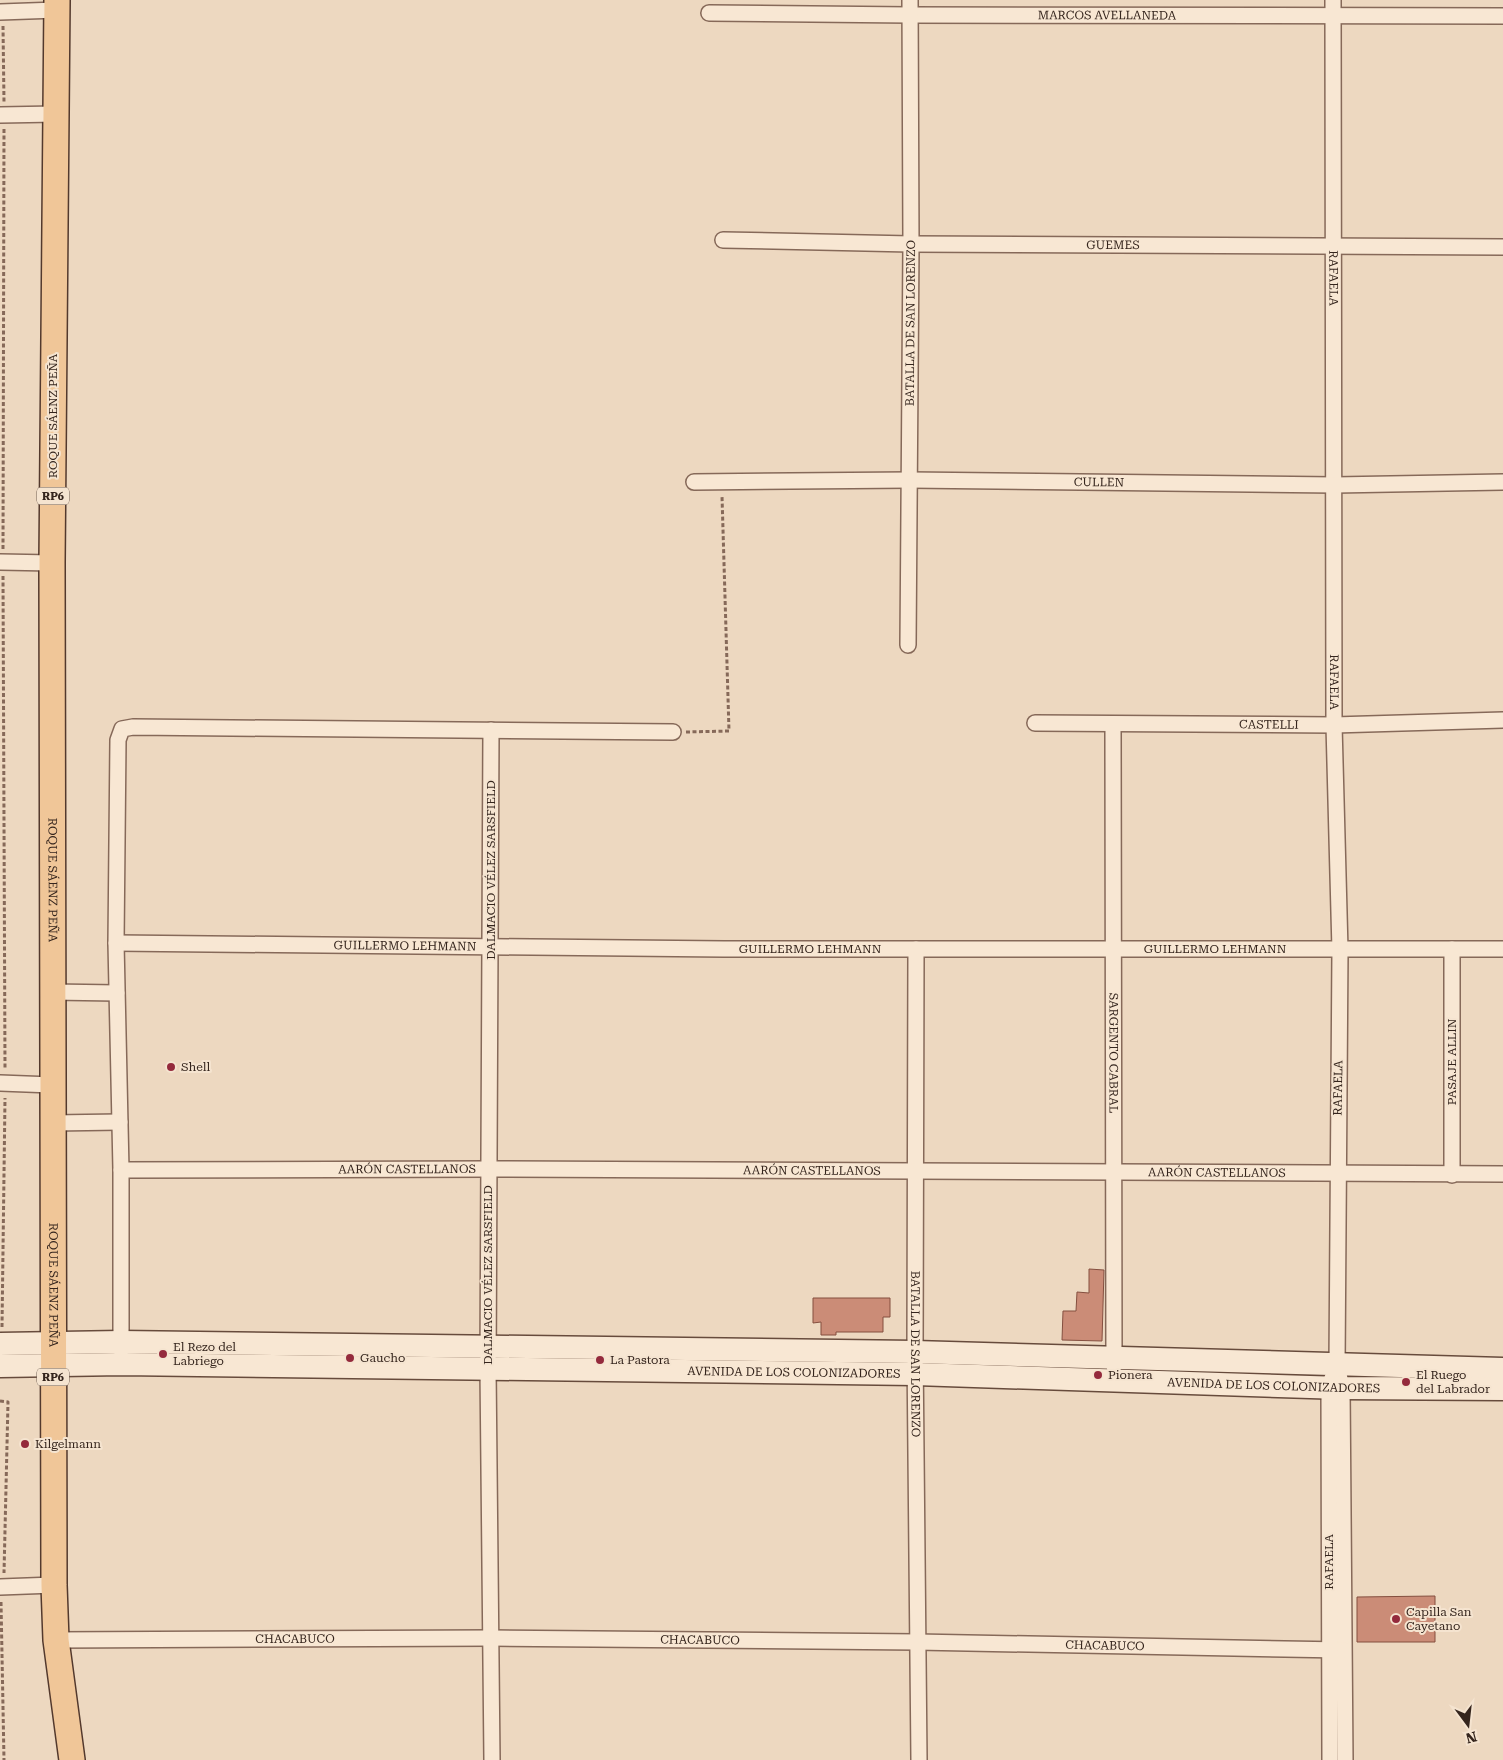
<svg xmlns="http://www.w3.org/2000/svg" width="1503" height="1760" font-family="'Roboto Serif',serif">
  <rect width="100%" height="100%" fill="#edd8c0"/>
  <path fill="#cb8c77" stroke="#844f3f" d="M1089,1269L1104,1270L1102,1341L1062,1340L1063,1311H1076L1077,1292L1089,1293Z
    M813,1298H890V1317H883V1332H836V1335H821V1322L813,1323Z
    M1435,1596V1642H1357V1597Z"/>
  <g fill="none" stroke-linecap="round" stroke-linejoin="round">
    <defs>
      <g id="minor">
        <path id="s1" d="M1333,0L1334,725L1340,950L1337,1365L1342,1388L1345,1760"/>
        <path d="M0,12L57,10"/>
        <path id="s2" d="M709,13L910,15L1503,16"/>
        <path d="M0,115L56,114"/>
        <path id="s3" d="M723,240L911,244L1503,247"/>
        <path id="s4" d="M694,482L910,480L1335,485L1503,482"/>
        <path d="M0,562L52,563"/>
        <path id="s5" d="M908,645L911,244L910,0"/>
        <path id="s6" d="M1035,723L1334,725L1503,720"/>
        <path id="s7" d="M1113,725L1114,1366"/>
        <path d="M491,730L488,1369L492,1760"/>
        <path id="s8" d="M116,943L724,949H1503"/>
        <path id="s9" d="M916,949L915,1352L919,1760"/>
        <path d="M52,992L117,993"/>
        <path d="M0,1083L52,1085"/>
        <path d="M53,1123L120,1122"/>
        <path id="s10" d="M121,1170L488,1169L1503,1174"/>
        <path d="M1452,1175V949"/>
        <path d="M121,1350V1170L116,943L118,740L122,729L133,727L673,732"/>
        <path d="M0,1587L54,1585"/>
        <path id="s11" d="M56,1640L492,1638L917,1642L1343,1650"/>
        <path d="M1330,1760L1329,1387L1332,1378"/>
      </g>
      <g id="secondary">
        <path d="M0,1344L121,1342L915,1352L1503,1369"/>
        <path id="s12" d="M0,1366L122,1364L915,1374L1342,1388L1503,1389"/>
      </g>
      <g id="primary">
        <path id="s13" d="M57,0L52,563L54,1585L56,1640L72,1760"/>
      </g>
    </defs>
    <use href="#minor" stroke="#866959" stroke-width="18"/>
    <use href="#secondary" stroke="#674b3c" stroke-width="25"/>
    <use href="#primary" stroke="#53392d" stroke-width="28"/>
    <path stroke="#866959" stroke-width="3" stroke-dasharray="4 2.5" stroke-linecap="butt" d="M3,26L4,102
      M3,549L4,128
      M3,576L5,1069
      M686,732L729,731L722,496
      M2,1327L5,1098
      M0,1401L8,1402L4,1573
      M1,1602L4,1760"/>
    <use href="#minor" stroke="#f8e7d3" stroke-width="15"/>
    <use href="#secondary" stroke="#f8e7d3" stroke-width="22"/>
    <use href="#primary" stroke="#f0c698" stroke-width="25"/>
  </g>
  <g fill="#942a3c" stroke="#f5e4d0" stroke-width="2">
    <circle cx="171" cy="1067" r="5"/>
    <circle cx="163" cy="1354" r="5"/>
    <circle cx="350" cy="1358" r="5"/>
    <circle cx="600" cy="1360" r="5"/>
    <circle cx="1098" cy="1375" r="5"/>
    <circle cx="1406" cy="1382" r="5"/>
    <circle cx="25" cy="1444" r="5"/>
    <circle cx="1396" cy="1619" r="5"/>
  </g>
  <g text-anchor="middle" stroke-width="4" stroke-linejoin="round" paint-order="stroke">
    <g fill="#f5e4d0" stroke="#6f5e53" stroke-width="1">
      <rect x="37" y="487.5" width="32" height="17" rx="4"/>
      <rect x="37" y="1368.5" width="32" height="17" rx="4"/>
    </g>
    <g font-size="11" font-weight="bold" fill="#35251d">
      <text x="53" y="500">RP6</text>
      <text x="53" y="1381">RP6</text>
    </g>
    <g font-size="12" fill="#35251d" stroke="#f5e4d0">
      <text dy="4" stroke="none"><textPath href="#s2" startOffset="398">MARCOS AVELLANEDA</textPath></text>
      <text dy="4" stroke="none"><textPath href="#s3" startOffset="390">GUEMES</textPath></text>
      <text dy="4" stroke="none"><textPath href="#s1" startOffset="278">RAFAELA</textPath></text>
      <text dy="4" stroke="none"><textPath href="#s5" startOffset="322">BATALLA DE SAN LORENZO</textPath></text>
      <text transform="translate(53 416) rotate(-90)" y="4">ROQUE SÁENZ PEÑA</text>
      <text dy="4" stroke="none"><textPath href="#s4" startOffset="405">CULLEN</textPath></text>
      <text dy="4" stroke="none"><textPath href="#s1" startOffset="682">RAFAELA</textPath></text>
      <text dy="4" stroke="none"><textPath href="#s6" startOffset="234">CASTELLI</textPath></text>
      <text transform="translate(491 870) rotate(-90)" y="4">DALMACIO VÉLEZ SARSFIELD</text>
      <text dy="4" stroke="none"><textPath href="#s13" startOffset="880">ROQUE SÁENZ PEÑA</textPath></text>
      <text dy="4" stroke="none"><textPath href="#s8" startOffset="289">GUILLERMO LEHMANN</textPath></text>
      <text dy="4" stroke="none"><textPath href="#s8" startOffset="694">GUILLERMO LEHMANN</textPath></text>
      <text dy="4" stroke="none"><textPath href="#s8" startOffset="1099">GUILLERMO LEHMANN</textPath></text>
      <text dy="4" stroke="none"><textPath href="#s7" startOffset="328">SARGENTO CABRAL</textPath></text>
      <text transform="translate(1452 1062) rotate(-90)" y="4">PASAJE ALLIN</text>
      <text transform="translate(1338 1088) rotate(-89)" y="4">RAFAELA</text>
      <text dy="4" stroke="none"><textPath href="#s10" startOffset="286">AARÓN CASTELLANOS</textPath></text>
      <text dy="4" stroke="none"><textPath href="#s10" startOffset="691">AARÓN CASTELLANOS</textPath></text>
      <text dy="4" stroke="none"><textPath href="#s10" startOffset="1096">AARÓN CASTELLANOS</textPath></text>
      <text transform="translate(488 1275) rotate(-90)" y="4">DALMACIO VÉLEZ SARSFIELD</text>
      <text dy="4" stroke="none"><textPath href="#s13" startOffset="1285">ROQUE SÁENZ PEÑA</textPath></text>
      <text dy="4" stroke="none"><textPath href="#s9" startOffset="405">BATALLA DE SAN LORENZO</textPath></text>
      <text dy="4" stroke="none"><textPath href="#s12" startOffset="794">AVENIDA DE LOS COLONIZADORES</textPath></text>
      <text dy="4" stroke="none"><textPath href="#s12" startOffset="1274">AVENIDA DE LOS COLONIZADORES</textPath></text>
      <text transform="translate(1329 1562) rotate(-90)" y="4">RAFAELA</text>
      <text dy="4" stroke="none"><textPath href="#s11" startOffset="239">CHACABUCO</textPath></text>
      <text dy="4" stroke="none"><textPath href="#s11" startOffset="644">CHACABUCO</textPath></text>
      <text dy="4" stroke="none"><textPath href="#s11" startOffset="1049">CHACABUCO</textPath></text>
    </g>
    <g font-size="12" fill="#35251d" stroke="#f5e4d0" text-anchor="start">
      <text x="181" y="1071">Shell</text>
      <text x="173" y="1351">El Rezo del<tspan x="173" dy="14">Labriego</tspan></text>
      <text x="360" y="1362">Gaucho</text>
      <text x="610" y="1364">La Pastora</text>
      <text x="1108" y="1379">Pionera</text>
      <text x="1416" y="1379">El Ruego<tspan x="1416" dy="14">del Labrador</tspan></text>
      <text x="35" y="1448">Kilgelmann</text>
      <text x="1406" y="1616">Capilla San<tspan x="1406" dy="14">Cayetano</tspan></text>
    </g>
  </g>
  <g transform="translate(1468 1725) rotate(165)" stroke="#f5e4d0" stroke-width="4" paint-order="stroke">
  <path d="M0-4L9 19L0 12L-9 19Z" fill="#35251d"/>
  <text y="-8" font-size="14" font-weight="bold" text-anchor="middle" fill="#35251d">N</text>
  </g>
</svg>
